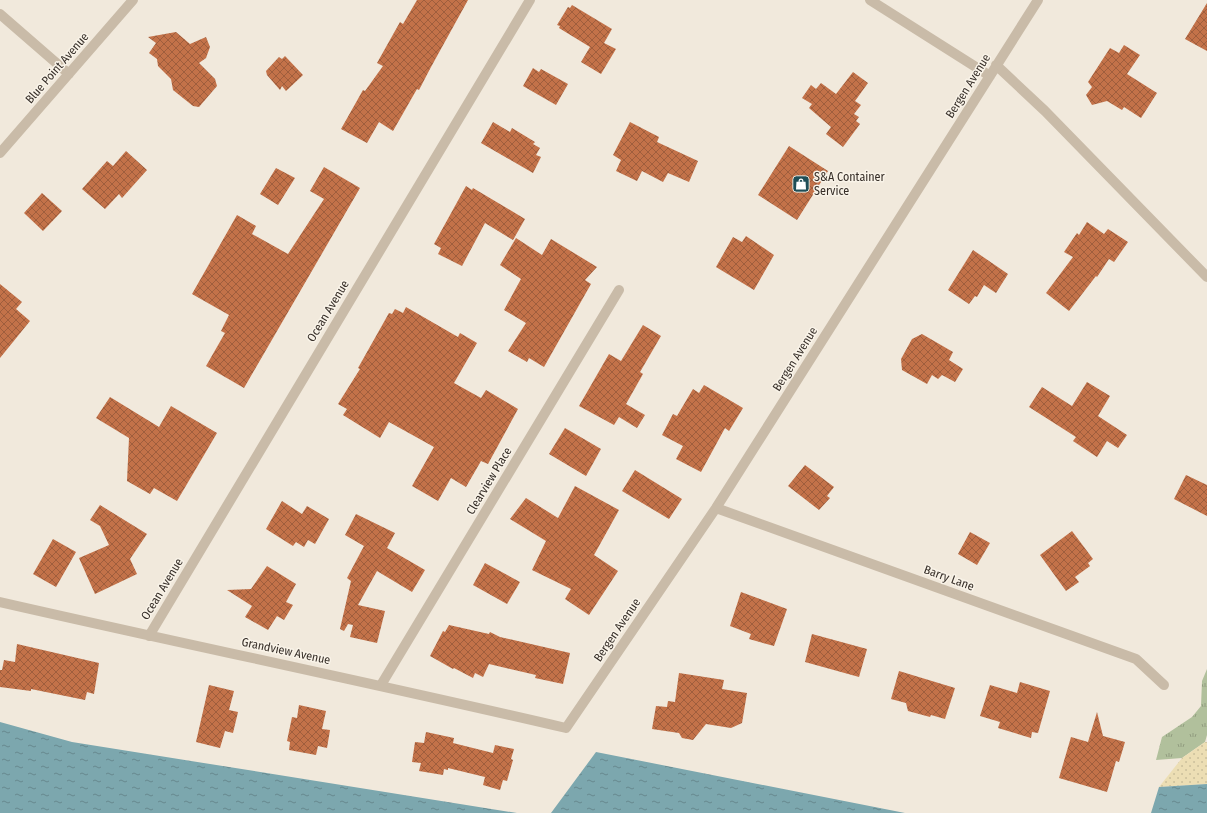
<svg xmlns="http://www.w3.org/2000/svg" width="1207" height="813" font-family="'Fira Sans Condensed',sans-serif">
  <defs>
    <pattern id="grass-tufts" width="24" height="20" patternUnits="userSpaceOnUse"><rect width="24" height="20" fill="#b1c09c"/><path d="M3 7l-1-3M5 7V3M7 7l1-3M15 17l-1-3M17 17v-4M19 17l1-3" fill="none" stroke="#919c7f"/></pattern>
    <pattern id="sand-dots" width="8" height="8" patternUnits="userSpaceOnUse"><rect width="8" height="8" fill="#ecdeb4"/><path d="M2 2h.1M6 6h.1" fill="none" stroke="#cbbf9b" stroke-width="1.8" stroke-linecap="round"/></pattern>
    <pattern id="water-ripples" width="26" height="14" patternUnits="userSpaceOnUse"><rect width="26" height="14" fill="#7ca7ae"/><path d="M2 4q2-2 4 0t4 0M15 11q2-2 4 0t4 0" fill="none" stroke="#66888e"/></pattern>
    <pattern id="building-cross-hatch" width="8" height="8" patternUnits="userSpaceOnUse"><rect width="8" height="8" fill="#c37249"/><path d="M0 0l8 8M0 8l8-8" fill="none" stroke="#9f5e3d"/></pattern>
  </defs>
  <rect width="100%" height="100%" fill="#f1e9dc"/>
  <path fill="url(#grass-tufts)" d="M1207,669V735L1205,742L1182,758L1156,760L1162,737L1192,717L1201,706L1202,681Z"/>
  <path fill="url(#sand-dots)" d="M1205,742H1207V784L1159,787L1182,758Z"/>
  <path fill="url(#water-ripples)" d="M0,722L72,742L517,813H0Z
    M596,752L905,813H551Z
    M1207,784V813H1151L1159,787Z"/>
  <path fill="url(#building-cross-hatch)" d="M417,0H468L431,67L419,90L417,89L393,131L379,122L367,143L341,129L363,90L365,91L383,66L377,63L400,22L403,24Z
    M1207,3V51L1185,39Z
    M572,5L612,29L604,43L616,49L601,74L581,62L590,47L559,28L560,26L557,25L568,7L570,8Z
    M176,32L190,44L206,37L210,47L206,58L199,63L215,79L217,86L199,107L193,106L173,90L171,79L158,66L157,59L149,53L156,43L148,37Z
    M1124,45L1140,55L1127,74L1157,93L1141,118L1124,107L1122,110L1107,101L1092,105L1086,95L1092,87L1088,82L1110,48L1119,53Z
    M285,56L303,75L286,91L282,86L280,90L267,75L266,71L279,57L282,59Z
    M533,68L539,72L541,69L568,84L556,105L523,86Z
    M853,72L868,83L855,101L861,105L854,114L859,117L856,121L860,124L843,147L826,134L831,127L809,108L812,104L802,98L811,85L816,89L821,83L836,94Z
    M493,122L510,132L512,128L535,142L533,144L540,148L536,155L541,157L533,173L481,143Z
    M630,122L659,137L657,142L698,161L689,182L668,173L663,182L642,171L637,181L616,171L621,160L613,155Z
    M789,146L828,171L797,220L758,195Z
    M126,151L147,170L122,198L119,194L105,209L82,189L107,161L113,166Z
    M324,167L360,188L244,388L206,366L225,333L221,331L229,315L192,294L237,215L256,226L252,234L288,254L324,199L310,191Z
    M276,168L295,178L278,205L260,194Z
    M466,186L472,190L473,188L525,219L513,240L485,223L462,266L438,254L441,248L434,244Z
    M42,193L62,211L43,231L24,213Z
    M1087,222L1104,234L1108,229L1128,242L1114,262L1109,259L1097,277L1096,276L1069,311L1046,293L1073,257L1064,252L1077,233L1079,235Z
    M746,236L774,255L754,290L716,267L733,237L742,242Z
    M516,238L542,255L551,239L597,267L585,280L591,284L544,367L529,358L527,362L508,351L526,323L504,310L521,279L500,265Z
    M973,250L1008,274L996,293L984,285L977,297L975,296L969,304L948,290Z
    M0,284L22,302L16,309L30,321L0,358Z
    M406,307L458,337L460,333L477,343L454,383L481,398L486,390L518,409L488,464L481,461L466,487L451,478L438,501L412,486L434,447L389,422L380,438L343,415L347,409L338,404L360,369L358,368L389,313L392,314L395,309L403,313Z
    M643,325L661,336L640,372L643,374L626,404L645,415L637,428L619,417L614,425L579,406L609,354L621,361Z
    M922,334L953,352L949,360L963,369L955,382L942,375L938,379L932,375L927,384L902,370L901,359L912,339Z
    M1087,382L1110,396L1098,416L1127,435L1118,448L1107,441L1097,457L1073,441L1076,437L1029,407L1042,387L1072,406Z
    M704,385L743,408L729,431L725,428L701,472L676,459L683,446L662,435L673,414L677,416L693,389L699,393Z
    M110,397L159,427L171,406L217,433L177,501L154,488L150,494L127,481L129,438L96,418Z
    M565,428L601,449L586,476L549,454Z
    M805,465L834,487L827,496L830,498L819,510L788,486Z
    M635,470L682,499L669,519L622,491Z
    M1186,475L1207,485V516L1174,499Z
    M575,486L619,510L594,555L618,571L589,615L565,599L571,589L532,570L546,541L510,519L526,498L558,518Z
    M282,501L302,514L307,506L329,519L315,544L308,540L304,547L296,542L293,546L266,529Z
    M100,505L147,534L130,559L137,574L95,594L79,558L109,545L100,526L90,520Z
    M356,514L395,533L387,548L425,570L412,592L377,571L358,605L385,611L377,643L350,637L353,625L348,624L344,631L340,629L351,581L347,578L364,546L345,535Z
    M1072,531L1093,559L1088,563L1090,566L1075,577L1079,582L1066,591L1040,555Z
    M970,532L990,543L977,565L958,554Z
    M53,539L76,552L56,587L33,574Z
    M485,563L520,582L507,604L473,585Z
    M267,566L296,584L286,602L293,605L284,620L277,616L268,630L245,617L252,606L227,590L251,589Z
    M741,592L787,609L774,646L749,639L751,634L730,626Z
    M449,625L489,634L490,632L500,637L570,653L563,684L535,678L536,675L489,664L483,677L475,673L473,678L454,668L453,669L430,656L443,631L445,632Z
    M812,634L867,649L859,677L805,662Z
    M17,644L99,663L94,694L87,692L85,700L31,689V691L0,687V670H2L4,660L15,662Z
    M899,671L955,688L945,719L931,715L930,717L908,711L906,703L891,699Z
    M679,673L724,680L722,689L747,693L742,723L731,728L706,724L693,740L682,738L679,733L652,729L656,706L667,707L668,701L675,702Z
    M1020,682L1050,691L1038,733L1032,732L1031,738L998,728L1000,722L980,716L990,685L1017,693Z
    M209,685L234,691L229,710L238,712L233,733L225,731L220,748L196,742Z
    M299,705L326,711L322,729L330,730L327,748L318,746L316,755L289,750L290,742L287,741L292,717L297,718Z
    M1097,712L1103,736L1125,742L1119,762L1116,761L1107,792L1059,778L1071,737L1088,742Z
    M426,732L454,738L453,743L493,753L495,745L514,749L511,759L513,760L507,781L503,780L500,790L483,785L485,777L448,768V770L444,769L443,775L419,771L421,763L412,762L415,742L424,743Z"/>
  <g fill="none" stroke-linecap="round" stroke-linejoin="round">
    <path stroke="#c9bba8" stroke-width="10" d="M870,0L990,76
      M0,14L69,74
      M996,65L1045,111L1207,277
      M0,153L133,0
      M716,508L1136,659L1164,685
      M0,602C188,645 378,684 566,728L716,508L1038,0
      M149,636L530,0
      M381,685L619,290"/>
  </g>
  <defs>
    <symbol id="shop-square" viewBox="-11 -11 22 22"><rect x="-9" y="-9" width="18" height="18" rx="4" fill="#1f4e57" stroke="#f9f3e8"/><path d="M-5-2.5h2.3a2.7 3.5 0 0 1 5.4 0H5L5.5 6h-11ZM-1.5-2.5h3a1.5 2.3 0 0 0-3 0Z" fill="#fff"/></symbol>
  </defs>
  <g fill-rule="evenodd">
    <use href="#shop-square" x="791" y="174" width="20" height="20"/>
  </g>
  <g text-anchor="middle" stroke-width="3" stroke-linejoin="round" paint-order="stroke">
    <g font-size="12" fill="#362e28" stroke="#f9f3e8">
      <text transform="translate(57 68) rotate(-49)" y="4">Blue Point Avenue</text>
      <text transform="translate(968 86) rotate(-58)" y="4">Bergen Avenue</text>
      <text transform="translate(328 311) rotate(-59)" y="4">Ocean Avenue</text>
      <text transform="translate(795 359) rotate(-58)" y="4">Bergen Avenue</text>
      <text transform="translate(489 481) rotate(-59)" y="4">Clearview Place</text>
      <text transform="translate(949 578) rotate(20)" y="4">Barry Lane</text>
      <text transform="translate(162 589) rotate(-59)" y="4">Ocean Avenue</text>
      <text transform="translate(617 630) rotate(-56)" y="4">Bergen Avenue</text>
      <text transform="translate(286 651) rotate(12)" y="4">Grandview Avenue</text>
    </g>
    <g font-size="12" fill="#362e28" stroke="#f9f3e8" text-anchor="start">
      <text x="814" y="181">S&amp;A Container<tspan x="814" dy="14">Service</tspan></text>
    </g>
  </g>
</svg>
